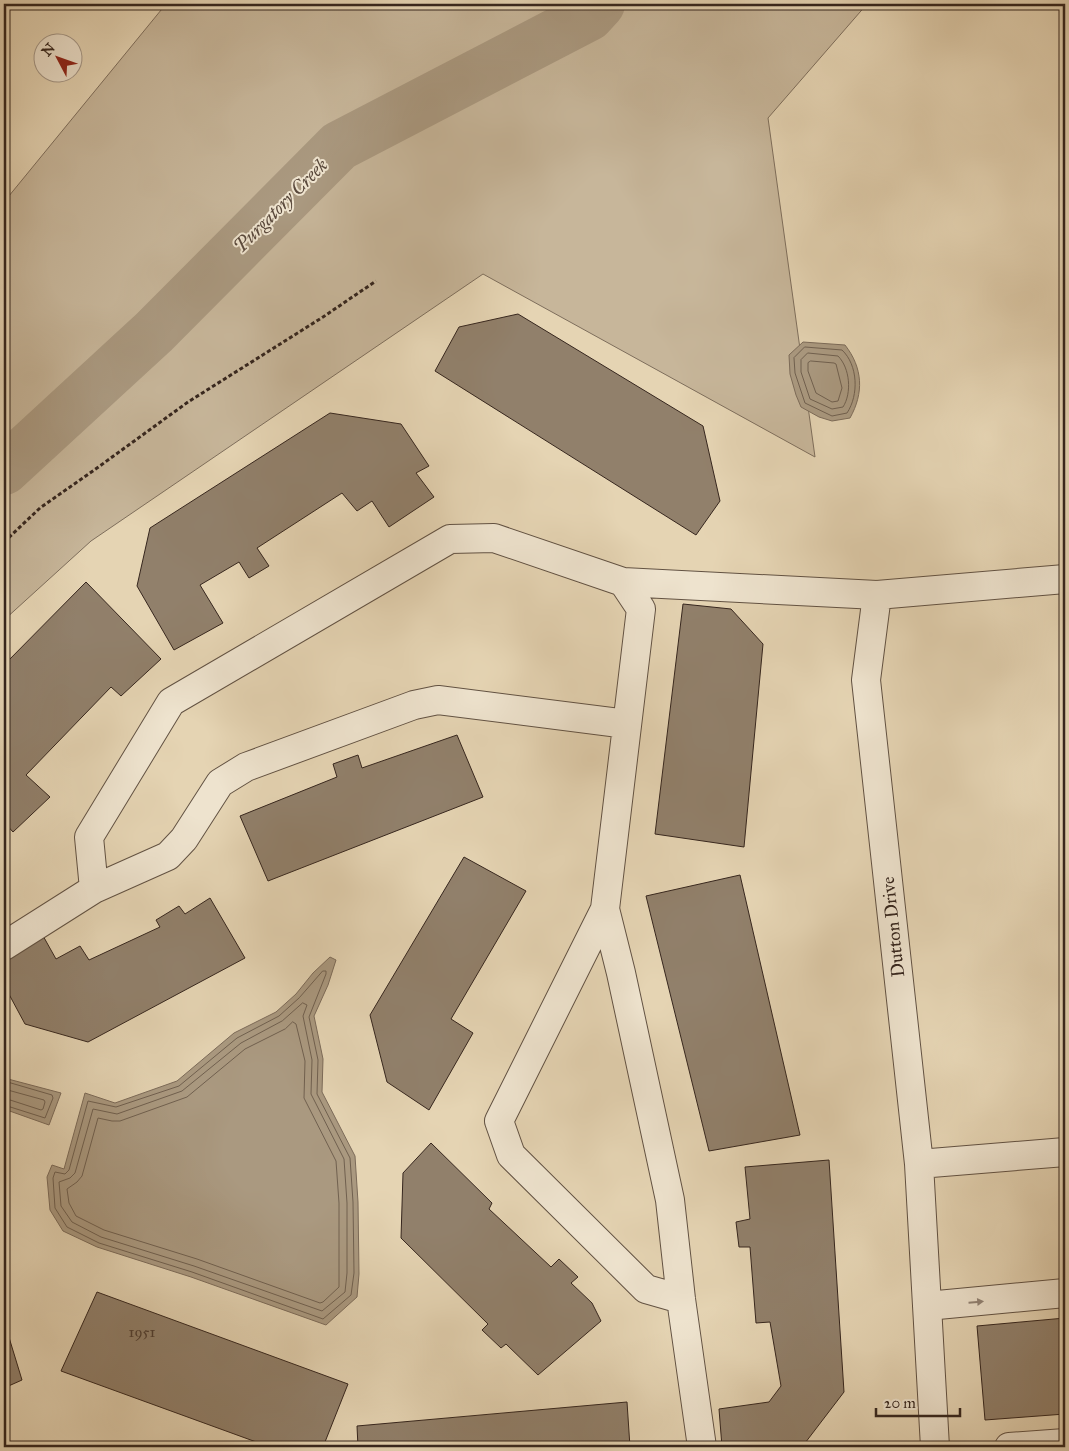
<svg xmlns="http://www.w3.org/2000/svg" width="1069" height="1451" font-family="'IM FELL Great Primer',serif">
  <rect width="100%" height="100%" fill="#e5d4b3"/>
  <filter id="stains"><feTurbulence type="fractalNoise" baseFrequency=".004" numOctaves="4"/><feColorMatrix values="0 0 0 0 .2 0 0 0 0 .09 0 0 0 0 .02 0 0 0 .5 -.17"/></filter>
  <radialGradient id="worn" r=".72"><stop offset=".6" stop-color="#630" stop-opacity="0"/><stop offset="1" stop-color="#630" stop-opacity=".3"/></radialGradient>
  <path fill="#c7b69a" stroke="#7e6e5c" d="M166,4H867L768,118L815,457L483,274L91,541L4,620V202Z"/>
  <path fill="#aa9980" stroke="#7c6b59" d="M803,342L845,345C863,368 864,393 850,418L832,421L819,417L801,407L796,395L790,374L789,355Z
    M330,957L336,960L328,985L314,1016L323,1059L322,1092L355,1156L358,1202L359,1274L357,1297L326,1325L191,1277L97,1247L63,1231L50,1210L47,1177L52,1165L64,1169L85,1093L115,1103L177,1081L234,1033L276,1012L296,994L313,973Z
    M4,1067L8,1079L61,1093L49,1125L4,1109Z"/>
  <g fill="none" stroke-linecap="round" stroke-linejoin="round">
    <path stroke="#70604f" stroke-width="1" d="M805,347L842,350C858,365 859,395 847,413L832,416L805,403L795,373L794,358Z
      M808,353L838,356C850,368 852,393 843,407L832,409L810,399L801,372V360Z
      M811,361L834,363L836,364L842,388L838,401L832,402L816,393L808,371V363Z
      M323,971H326V974L309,1017L318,1060L317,1094L350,1158L353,1202L354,1273L351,1295L323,1319L192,1272L99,1243L67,1227L55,1208L53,1178L55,1172L65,1174L69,1170L88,1101L116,1107L179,1086L237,1038L279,1016L299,998Z
      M303,1003L307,1005L303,1016L312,1060L311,1094L344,1159L347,1203V1273L345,1292L322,1311L194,1266L101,1237L72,1222L61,1206L59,1182L70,1178L75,1173L93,1109L117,1114L182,1091L241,1043L282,1021Z
      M293,1022L296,1024L305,1061L304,1098L336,1161L339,1203V1287L323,1302L320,1303L197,1259L104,1230L76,1216L69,1203L67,1189L77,1182L82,1176L98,1118L112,1121H120L187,1097L245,1049L285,1029Z
      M4,1081L52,1095L53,1098L45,1118L4,1105
      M4,1089L44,1100L45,1102L43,1109L41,1110L4,1098"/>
    <path stroke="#aa9980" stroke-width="50" d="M4,470L154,332L339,146L589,16L600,4"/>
  </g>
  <path fill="#91806b" stroke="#36261e" d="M518,314L703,426L720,501L696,535L435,371L459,327Z
    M330,413L401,424L429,466L416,473L434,497L389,527L372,501L357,511L342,493L257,548L269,566L249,578L239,562L200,585L223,623L174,650L137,586L150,528Z
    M86,582L161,659L121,696L111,687L26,775L50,797L13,832L4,822V665Z
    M683,604L731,609L763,644L744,847L655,834Z
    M457,735L483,797L268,881L240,816L337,777L333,764L358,755L362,768Z
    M464,857L526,891L451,1019L473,1033L429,1110L387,1082L370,1015Z
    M740,875L800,1135L709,1151L646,896Z
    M210,898L245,958L88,1042L25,1024L4,985V953L42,934L56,959L80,946L89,960L160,927L156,920L179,906L185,914Z
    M431,1143L492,1203L489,1209L551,1267L559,1259L578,1277L571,1283L592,1303L601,1321L538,1375L506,1344L501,1348L482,1330L488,1324L401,1238L403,1173Z
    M829,1160L844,1392L802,1447H722L719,1409L769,1402L781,1386L770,1322L756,1323L750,1247H739L736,1222L750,1219L745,1167Z
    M97,1292L348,1384L323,1447H270L61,1371Z
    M1065,1318V1414L985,1420L977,1326Z
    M4,1321L22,1380L4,1388Z
    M627,1402L630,1447H358L357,1426Z"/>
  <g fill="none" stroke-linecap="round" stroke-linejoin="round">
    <defs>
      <path id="minor" d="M623,582L641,609L605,909L621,973L670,1200L681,1299L702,1447
        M94,889L168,856L184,839L220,783L246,767L414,705L438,700L627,724
        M605,909L499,1121L511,1155L646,1289L681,1299
        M4,946L94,889L89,837L171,702L450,539L494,538L623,582L877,595
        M919,1164L1065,1152
        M927,1306L1065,1293
        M935,1447L919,1164L866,680L877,595L1065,579
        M1009,1447L1065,1443"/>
    </defs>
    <use href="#minor" stroke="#625243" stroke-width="30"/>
    <path stroke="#36261e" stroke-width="3" stroke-dasharray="4 2.5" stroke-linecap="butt" d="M4,542L40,508L97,468L188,402L323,317L376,281"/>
    <use href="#minor" stroke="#eee3ce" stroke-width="28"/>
  </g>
  <defs><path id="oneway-solid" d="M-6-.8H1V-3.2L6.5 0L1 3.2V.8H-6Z" transform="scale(1.25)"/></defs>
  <use fill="#928476" href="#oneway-solid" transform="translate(976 1302) rotate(-5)"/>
  <g text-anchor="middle" stroke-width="4" stroke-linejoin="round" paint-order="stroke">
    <g font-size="15" fill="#4d3c31">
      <text x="142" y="1337">1951</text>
    </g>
    <g font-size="18" fill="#36261e" stroke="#eee3ce">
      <text transform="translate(893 927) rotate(-96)" y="6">Dutton Drive</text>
    </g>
    <g font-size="19" font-style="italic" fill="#59483b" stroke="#eee3ce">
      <text transform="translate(280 205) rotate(-45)" y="7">Purgatory Creek</text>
    </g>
  </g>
  <rect width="1069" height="1451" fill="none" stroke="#e5d4b3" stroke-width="20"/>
  <rect x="5" y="5" width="1059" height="1441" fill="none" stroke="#36261e" stroke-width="2.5"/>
  <rect x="10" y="10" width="1049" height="1431" fill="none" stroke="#36261e"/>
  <g transform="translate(58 58) rotate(311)"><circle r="24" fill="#eee3ce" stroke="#a49788"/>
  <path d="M0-4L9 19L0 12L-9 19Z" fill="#8f2418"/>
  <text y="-8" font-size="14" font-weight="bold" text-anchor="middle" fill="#36261e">N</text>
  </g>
  <path d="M876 1408v8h84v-8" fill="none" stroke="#36261e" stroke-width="2.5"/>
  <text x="884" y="1408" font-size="15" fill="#36261e" stroke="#eee3ce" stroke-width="4" paint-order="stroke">20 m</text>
  <rect width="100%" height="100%" filter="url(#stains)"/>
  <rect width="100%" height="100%" fill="url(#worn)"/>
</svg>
